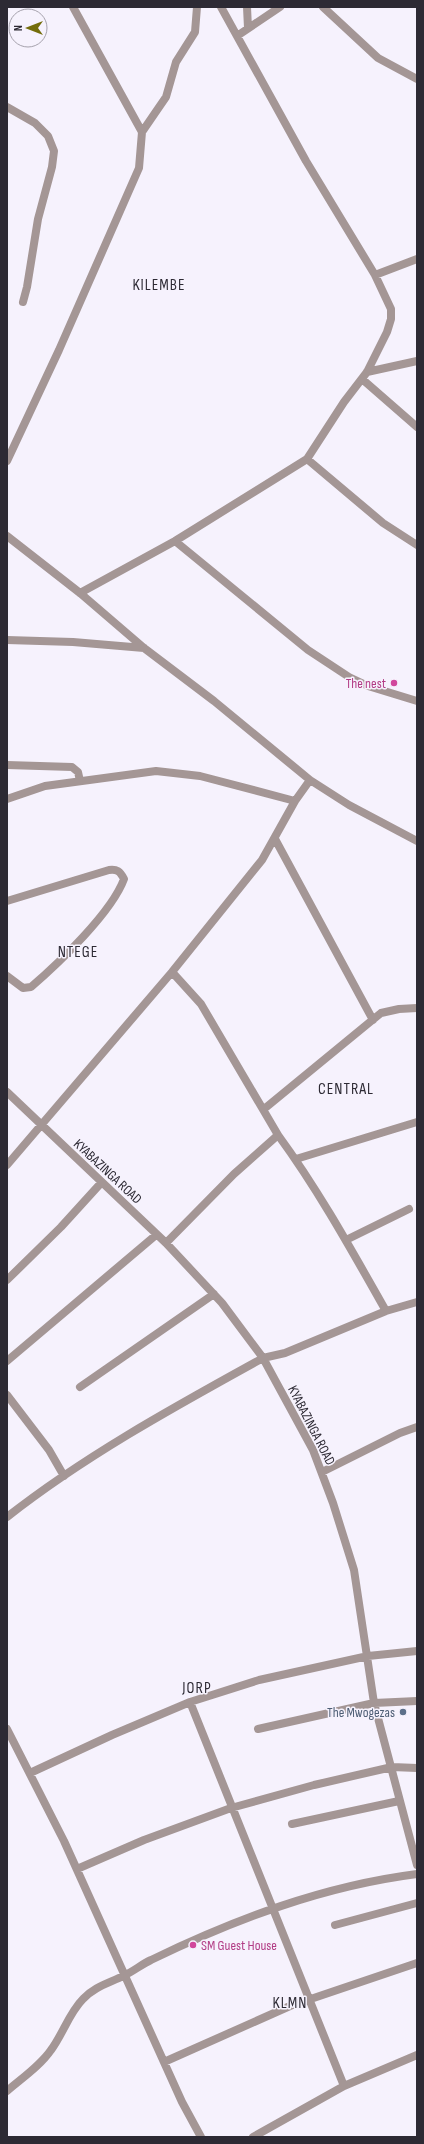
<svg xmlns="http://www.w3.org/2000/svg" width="424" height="2144" font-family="'Sofia Sans Condensed',sans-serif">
  <rect width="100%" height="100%" fill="#f6f2fd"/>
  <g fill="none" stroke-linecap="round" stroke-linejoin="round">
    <path stroke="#a49695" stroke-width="8" d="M247,7L248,28
      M323,7L378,58L417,79
      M237,36L280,7
      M7,107L35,123L48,136L54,151L52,167L38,219L27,287L23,302
      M142,132L166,97L176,62L195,32L197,7
      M375,275L417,259
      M367,372L417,361
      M362,379L417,427
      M307,459L383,523L417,545
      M7,461L59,350L139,168L142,132L73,7
      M7,536L80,593L144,648L214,701L310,780L349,805L417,841
      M175,541L308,650L349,677L368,686L417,701
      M80,593L175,541L307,459L344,402L367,372L387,332L391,319V309L375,275L306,161L221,7
      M7,640L73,642L144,648
      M7,765L72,767L78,772L80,781
      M7,799L45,786L156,771L200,776L295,801
      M275,839L373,1020
      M7,901L109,870C117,869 120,871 124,879C112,912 59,963 31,987L23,988L7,976
      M7,1092L166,1243L222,1303L263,1358L313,1450L333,1503L354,1570L374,1703L417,1865
      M264,1109L381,1013L399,1009L417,1008
      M278,1135C319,1191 352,1251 386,1311
      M296,1159L417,1122
      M7,1165L172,972L262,860L295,801L310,780
      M346,1240L409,1209
      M166,1243L234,1174L278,1135L201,1004L172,972
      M7,1280L61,1227L101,1183
      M7,1361L156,1235
      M80,1387L214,1294
      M7,1395L49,1450L64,1476
      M322,1472L400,1433L417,1427
      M7,1517C86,1455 176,1406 263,1358L285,1353L386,1311L417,1302
      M190,1702L344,2086
      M7,1729L64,1841L182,2102L201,2137
      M258,1729L374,1703L417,1701
      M30,1773L112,1735L190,1702L259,1680L368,1656L417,1651
      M292,1824L399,1801
      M77,1869L144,1840L231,1808L314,1785L392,1767L417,1768
      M335,1925L417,1903
      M164,2062L290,2006L417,1963
      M7,2091C22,2078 40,2066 51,2050C63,2034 69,2013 83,1999C95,1986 110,1983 125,1975C134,1971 142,1964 151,1960C236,1919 323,1886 417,1874
      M253,2137L344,2086L417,2055"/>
  </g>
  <g fill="#d1479c" stroke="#f6f2fd" stroke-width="1.5">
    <circle cx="394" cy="683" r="4"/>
    <circle cx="193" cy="1945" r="4"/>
  </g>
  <circle fill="#5c6f8a" stroke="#f6f2fd" stroke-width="1.5" cx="403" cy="1712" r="4"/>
  <g text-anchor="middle" stroke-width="3" stroke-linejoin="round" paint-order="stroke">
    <g font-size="14" fill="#b23c85" stroke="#f6f2fd" text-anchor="end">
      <text x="386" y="688">The nest</text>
      <text x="201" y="1950" text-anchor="start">SM Guest House</text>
    </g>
    <g font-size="14" fill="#2d2a34" stroke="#f6f2fd">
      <text transform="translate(108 1171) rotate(43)" y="5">KYABAZINGA ROAD</text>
      <text transform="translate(312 1425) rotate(63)" y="5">KYABAZINGA ROAD</text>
    </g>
    <g font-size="14" fill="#4e5e75" stroke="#f6f2fd" text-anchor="end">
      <text x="395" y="1717">The Mwogezas</text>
    </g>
    <g font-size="16" letter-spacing="1" fill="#2d2a34" stroke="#f6f2fd">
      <text x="159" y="290">KILEMBE</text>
      <text x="78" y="957">NTEGE</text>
      <text x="346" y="1094">CENTRAL</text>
      <text x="197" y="1693">JORP</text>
      <text x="290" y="2008">KLMN</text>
    </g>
  </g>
  <rect width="424" height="2144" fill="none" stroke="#2d2a34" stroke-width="16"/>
  <g transform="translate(28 28) rotate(270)"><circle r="19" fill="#f6f2fd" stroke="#a6a2ad"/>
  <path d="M0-3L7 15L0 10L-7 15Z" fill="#746d0b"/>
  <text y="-6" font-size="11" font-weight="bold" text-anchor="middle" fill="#2d2a34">N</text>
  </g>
</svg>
